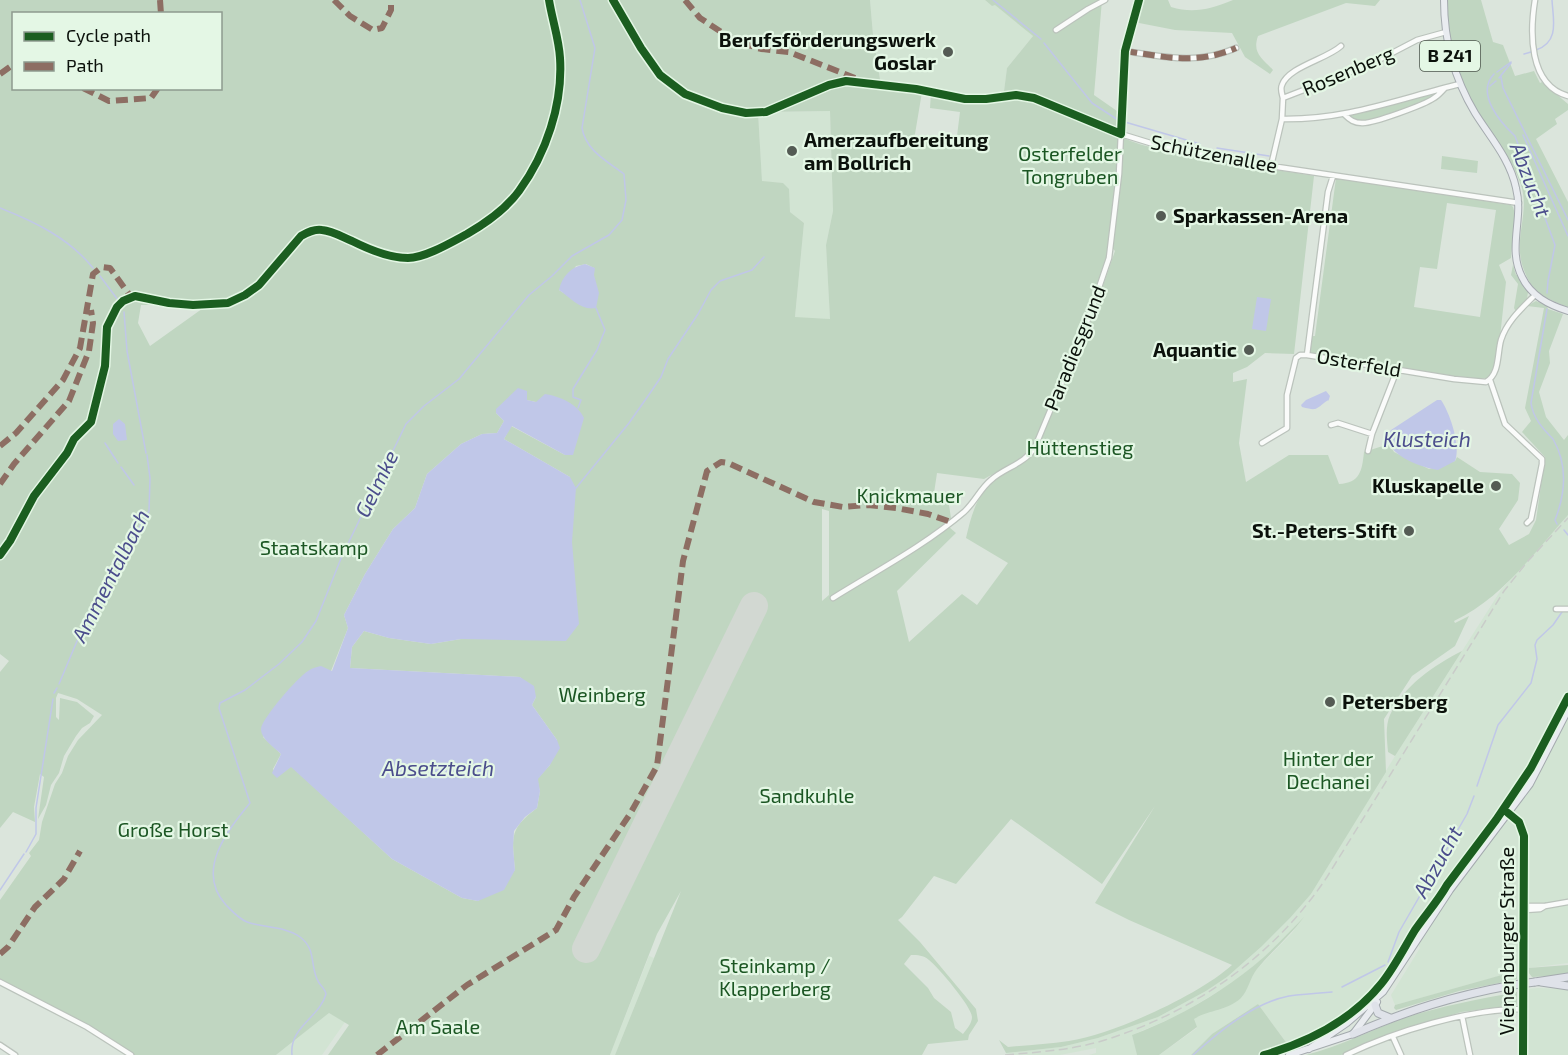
<svg xmlns="http://www.w3.org/2000/svg" width="1568" height="1055" font-family="'Exo 2',sans-serif">
  <rect width="100%" height="100%" fill="#dbe5dc"/>
  <path fill="#d2e4d3" d="M870,0H985L992,6L995,4L1033,36L1007,68L1003,99L985,101L881,86L873,35Z
    M830,111L833,211L826,245L830,319L795,318L804,223L790,212L783,183L762,182L758,112Z
    M1568,515V963L1528,968L1395,1005L1391,995L1420,948L1411,934L1376,988L1337,1023L1314,1035L1288,1045L1258,1004L1212,1034L1191,1055H1159L1197,1028L1193,1019L1203,1013L1224,1008L1242,997L1255,971L1292,933L1300,921L1266,956L1232,983L1179,1015L1132,1035L1137,1055H1089L1096,1053V1048L1060,1055H1007L1006,1053L1061,1047L1098,1038L1158,1017L1206,991L1227,977L1261,947L1290,918L1311,894L1395,756L1501,590Z
    M649,956L654,958L615,1055H610Z
    M1538,988L1568,989V1055H1527V989Z
    M329,1013L345,1022L322,1055H276Z"/>
  <path fill="#c0d6c1" fill-rule="evenodd" d="M0,0H870L873,35L881,86L922,92L914,140L956,144L960,112L930,108L931,93L985,101L1003,99L1007,68L1033,36L995,5L992,6L985,0H1102L1094,95L1117,111C1117,121 1116,129 1124,137C1137,151 1286,171 1314,176L1294,354L1265,353L1247,367L1233,373V382L1247,379L1239,443L1246,482L1289,455H1328L1339,484C1360,483 1362,471 1364,452L1389,444L1394,452L1429,469L1455,461L1457,457L1480,472L1512,474L1520,483L1518,500L1499,529L1509,545L1529,534L1536,520L1545,457L1522,432L1531,421L1525,408L1544,308L1527,306L1536,301L1547,306L1548,309L1563,314L1549,351L1550,363L1539,392L1546,417L1564,440L1568,435V515C1533,554 1502,598 1454,621L1455,623L1469,616L1455,646L1412,676L1384,719L1386,772L1311,894L1290,918L1261,947L1227,977L1206,991L1158,1017L1098,1038L1061,1047L1006,1053L999,1040L1008,1047C1028,1045 1049,1044 1069,1041C1114,1034 1199,995 1232,965L1129,920L1095,903L1155,806L1102,884L1011,819L956,884L934,876L902,917L898,920L920,942L976,1009L978,1021L969,1035L968,1040L928,1044L922,1055H615L681,891L657,934L610,1055H328L349,1025L329,1013L276,1055H131L87,1027L0,982V956L9,948L6,946L0,950V900L31,856L29,853L39,840L42,822L55,784L62,773L68,756L78,740L102,715L77,699L58,693L56,698V717L59,720L60,698L77,702L94,716L90,723L82,728L76,736L64,756L59,773L51,785L46,805L38,819L44,777L40,774L34,807L35,822L13,812L0,828V672L9,661L0,654ZM14,14H220V88H14ZM830,111L833,211L826,245L830,319L795,317L804,223L790,212L789,189L783,183L762,181L758,112ZM1110,245L1115,251L1091,320L1039,438L1100,282ZM586,264L594,268V275L565,294L559,290L576,266ZM141,305H206V306L150,346L138,323ZM527,400L536,402L565,455L511,426L504,439L570,477L572,542L461,639L431,644L389,638L364,631L352,647L350,668L520,677L536,697L532,705L557,740L550,765L537,779L540,791L537,808C509,829 512,837 515,870L478,901L462,898L392,859L291,766L277,777L273,769L281,754L263,737L331,671L348,628L344,615L365,574L393,529L415,508L427,474L461,444L482,434L497,433L504,421L496,413ZM1022,458H1029C1020,466 1008,471 997,479C977,491 971,517 966,538L1008,563L977,605L962,594L909,642L897,591L956,533L949,527L951,518L949,505L934,493L937,473L984,479ZM822,509L829,511V595L822,601ZM911,955C918,955 923,955 929,960C938,967 972,1007 972,1017C972,1023 967,1029 963,1034L955,1028L951,1012L934,998L928,988L904,964Z
    M1142,0H1168L1171,7C1194,14 1210,9 1233,0H1380L1375,6L1346,3L1258,36C1252,53 1262,58 1273,70L1270,74L1245,57L1232,33L1175,30L1134,22Z
    M1446,0H1481L1493,42L1503,45L1515,76L1534,71L1540,83L1542,82L1568,104V110L1555,119L1557,124L1536,139L1568,202V307C1550,300 1534,294 1526,275C1510,241 1531,216 1521,185C1512,158 1494,137 1479,113C1457,78 1448,41 1446,0Z
    M1446,87L1435,98L1363,124L1345,115Z
    M1442,156L1478,161L1477,173L1441,169Z
    M1336,178L1511,205L1513,207L1515,214L1511,258L1499,265L1506,282L1500,337L1494,372L1488,378L1471,379L1310,353L1311,336H1315ZM1447,203L1496,210L1480,317L1414,307L1420,267L1437,269Z
    M1513,265L1516,275H1518L1528,292L1527,299L1516,312L1514,308L1518,284L1511,275Z
    M1462,651L1395,756L1388,752C1387,740 1385,726 1390,715C1403,686 1436,664 1462,651Z
    M1304,917C1290,936 1272,951 1257,969C1250,978 1248,991 1241,998C1227,1011 1208,1010 1194,1019L1197,1027L1159,1055H1137L1132,1035C1180,1017 1225,991 1264,957C1278,944 1291,930 1304,917Z
    M1568,965V975L1532,977L1528,972V968Z
    M1516,971L1517,979L1514,980L1459,991L1396,1010L1394,1008L1395,1005Z
    M1517,992V1005L1461,1012L1398,1032L1341,1055H1306C1341,1046 1373,1029 1407,1017C1443,1006 1479,999 1517,992Z
    M1258,1004L1288,1045L1258,1055H1191L1212,1034Z"/>
  <path fill="#c0c7e8" d="M585,264L595,268L594,275L599,293L596,308C581,311 571,298 559,290C562,276 571,267 585,264Z
    M1257,297L1271,299L1266,331L1252,329Z
    M518,388L527,391V400L536,402L545,394C559,396 578,404 584,418L573,455H565L512,426L504,439L570,477L576,488L572,542L579,624L566,641L461,639L431,644L389,638L364,631L352,647L350,668L520,677L534,686L536,697L532,705L557,740L560,748L550,765L538,779L540,791L537,808L525,817L514,831L513,847L515,870L504,890L478,901L462,898L392,859L291,767L277,778L272,773L281,754C275,748 261,739 261,729C262,718 298,677 308,671C312,668 317,667 321,666L332,671L348,628L344,615L365,574L393,529L415,508L427,474L461,444L482,434L497,433L504,421L496,413V409Z
    M1326,391L1330,396C1327,405 1331,397 1324,403C1314,411 1315,410 1302,407L1301,405L1306,400Z
    M1437,400H1441C1450,413 1461,446 1455,461L1438,470C1422,468 1378,453 1391,430Z
    M119,419L125,424L127,440L118,441L113,434V424Z"/>
  <g fill="none" stroke-linecap="round" stroke-linejoin="round">
    <path stroke="#c0c7e8" stroke-width="1.5" d="M993,0L1041,39
      M1044,43L1092,103L1118,120
      M1536,50C1560,42 1553,19 1552,0
      M1524,54L1531,52
      M1497,72L1511,62
      M1494,74C1475,94 1501,123 1515,136L1555,245L1548,281L1547,293
      M1501,77L1503,88L1568,220
      M1499,78L1511,63
      M1490,86L1496,81
      M1125,122L1200,144
      M1523,135L1568,236
      M1217,148L1269,156
      M0,208C35,222 69,238 93,268
      M100,276L118,300
      M1547,309L1531,403C1533,418 1543,429 1553,439C1568,465 1566,492 1555,520L1557,524
      M124,312L127,351L146,453
      M578,408L581,400L573,397V389L597,350L605,330L596,308
      M105,443L118,463
      M121,467L134,485
      M576,488L629,423L648,396L661,377L668,359L698,314L711,290L720,281L752,270L764,257
      M1564,530L1568,535
      M59,684L93,603L149,511L150,478L147,455
      M54,693L57,688
      M1477,786L1498,725L1531,683L1537,659L1535,645L1537,640L1553,625L1562,612
      M26,852L36,834V808L53,699
      M0,890L24,854
      M1388,962L1399,932L1467,814L1474,796
      M1342,987L1385,965
      M292,1055C289,1027 320,1017 326,994C325,988 319,985 317,979C310,963 316,949 300,937C285,926 264,928 247,922C239,919 232,911 226,905C195,871 227,831 250,803L219,708L220,703L245,690L279,664L302,642L316,621L342,556L406,424L424,406L459,379L529,295L552,276L572,256L609,235L622,220L626,200L624,174C607,161 586,151 582,128L595,48L580,0
      M1193,1055C1220,1031 1253,1003 1289,996C1303,994 1318,993 1332,992"/>
    <path stroke="#d2d8d2" stroke-width="28" d="M586,949L754,606"/>
    <defs>
      <path id="minor" d="M1535,0C1530,31 1528,85 1568,96
        M1056,30L1088,9L1105,0
        M1125,51C1165,57 1197,65 1236,48
        M880,85L965,99H986L1016,95L1034,98L1121,134L1160,146L1271,166L1519,203
        M1283,98C1282,94 1280,89 1282,85C1288,67 1327,59 1341,46
        M1345,115C1350,120 1354,123 1362,123C1372,124 1424,105 1434,98C1438,96 1441,92 1445,88
        M1282,119C1347,120 1398,99 1460,84
        M1271,166L1282,119L1283,98L1371,64L1417,40L1446,32
        M1307,355L1328,192L1333,176
        M1490,380L1505,424L1542,459V464L1531,519L1527,523
        M1331,425L1338,423L1372,434
        M1262,443L1287,428V395L1296,358L1300,355H1307L1454,379L1486,382C1500,374 1497,354 1501,340C1507,321 1522,308 1535,295
        M1368,451L1372,434L1397,370
        M833,598C878,570 924,546 964,512C975,502 980,489 991,480C1005,467 1024,465 1035,447L1089,317L1109,258L1119,174L1125,51L1139,0
        M1556,609H1568
        M1525,906H1545L1568,902
        M0,982L87,1027L131,1055
        M1462,1016L1470,1055
        M1393,1037L1401,1055
        M0,1045L15,1055
        M1346,1055C1395,1031 1469,1009 1523,1009
        M1523,1055L1525,910L1540,909L1545,906"/>
      <path id="major" d="M1444,0C1444,40 1454,78 1475,113C1490,137 1510,159 1516,188C1524,218 1507,248 1522,277C1531,296 1549,305 1568,311
        M1508,813L1519,822L1524,836L1525,910
        M1309,1049L1347,1023L1383,992L1450,890L1530,784L1568,710
        M1289,1055L1353,1034L1377,1002"/>
      <path id="highway" d="M1535,982L1568,977
        M1541,982L1568,986
        M1375,1005L1378,1013L1390,1018
        M1353,1034C1409,1010 1453,996 1513,985"/>
    </defs>
    <use href="#minor" stroke="#bbc3bc" stroke-width="7"/>
    <use href="#major" stroke="#a4aaae" stroke-width="8"/>
    <use href="#highway" stroke="#a4aaae" stroke-width="9"/>
    <use href="#minor" stroke="#fafbfa" stroke-width="4.5"/>
    <use href="#major" stroke="#e9ecf0" stroke-width="6"/>
    <use href="#highway" stroke="#dfe2e9" stroke-width="7"/>
    <path stroke="#c9ccc9" stroke-width="1.5" stroke-dasharray="9 4.5" stroke-linecap="butt" d="M1005,1055C1039,1052 1073,1050 1105,1040C1195,1012 1275,955 1327,877L1504,591L1528,561L1568,518"/>
    <defs>
      <path id="highway-bridge" d="M1513,985L1535,982"/>
    </defs>
    <use href="#highway-bridge" stroke="#a4aaae" stroke-width="9" stroke-linecap="butt"/>
    <use href="#highway-bridge" stroke="#dfe2e9" stroke-width="7"/>
    <path stroke="#8d6e63" stroke-width="6" stroke-dasharray="12 6" stroke-linecap="butt" d="M160,0L161,14
      M334,0L350,16L373,30L382,28L391,10V0
      M685,0L700,18L735,41L761,49L789,52L855,78
      M1125,51C1165,57 1197,65 1236,48
      M0,74L14,64
      M83,88L109,101L151,98L158,88
      M0,446L16,433L63,380L80,348L93,274L102,267L110,268L131,297
      M0,484L14,464L69,401L89,351L93,323L91,310
      M0,954L8,947L35,907L64,879L80,851
      M377,1055L467,985L556,930L574,897L630,814L657,766L683,561L707,471L721,462L728,463L814,502L843,507L868,505L896,508L928,514L951,522"/>
    <defs>
      <path id="cycleway" d="M613,0L641,48L660,75L685,94L722,108L746,113L766,112L829,85L846,81L916,89L965,99H986L1016,95L1034,98L1121,134L1125,51L1139,0
        M0,555L10,541L34,496L67,453L74,439L91,422L105,366L107,327L117,307L123,301L135,296L169,303L193,305L228,303L245,295L259,285L301,236C308,232 314,229 322,230C333,231 342,237 352,241C368,249 390,258 408,258C425,258 452,242 467,234C486,223 506,209 519,191C546,154 563,104 560,58C559,39 552,19 549,0
        M1508,813L1519,822L1524,836L1523,1055
        M1264,1055C1309,1042 1351,1021 1381,984C1394,968 1404,948 1415,930C1426,914 1438,901 1447,885L1496,820L1531,768L1568,697"/>
    </defs>
    <use href="#cycleway" stroke="#e4f7e5" stroke-width="11"/>
    <use href="#cycleway" stroke="#1b5e20" stroke-width="8"/>
  </g>
  <g fill="#545b54" stroke="#e4f7e5" stroke-width="2">
    <circle cx="948" cy="52" r="6"/>
    <circle cx="792" cy="151" r="6"/>
    <circle cx="1161" cy="216" r="6"/>
    <circle cx="1249" cy="350" r="6"/>
    <circle cx="1496" cy="486" r="6"/>
    <circle cx="1409" cy="531" r="6"/>
    <circle cx="1330" cy="702" r="6"/>
  </g>
  <g text-anchor="middle" stroke-width="4.5" stroke-linejoin="round" paint-order="stroke">
    <rect fill="#e4f7e5" stroke="#4c564c" stroke-width="1.5" x="1420" y="41" width="60" height="30" rx="4.5"/>
    <g font-size="18" font-weight="bold" fill="#0b110b">
      <text x="1450" y="62">B 241</text>
    </g>
    <g font-size="20" font-weight="bold" fill="#0b110b" stroke="#e4f7e5" text-anchor="end">
      <text x="936" y="47">Berufsförderungswerk<tspan x="936" dy="23">Goslar</tspan></text>
      <text x="804" y="147" text-anchor="start">Amerzaufbereitung<tspan x="804" dy="23">am Bollrich</tspan></text>
      <text x="1173" y="223" text-anchor="start">Sparkassen-Arena</text>
      <text x="1237" y="357">Aquantic</text>
      <text x="1484" y="493">Kluskapelle</text>
      <text x="1397" y="538">St.-Peters-Stift</text>
      <text x="1342" y="709" text-anchor="start">Petersberg</text>
    </g>
    <g font-size="20" fill="#0b110b" stroke="#e4f7e5">
      <text transform="translate(1348 71) rotate(-23)" y="7">Rosenberg</text>
      <text transform="translate(1214 154) rotate(11)" y="7">Schützenallee</text>
      <text transform="translate(1075 348) rotate(-68)" y="7">Paradiesgrund</text>
      <text transform="translate(1359 363) rotate(10)" y="7">Osterfeld</text>
      <text transform="translate(1507 941) rotate(-90)" y="7">Vienenburger Straße</text>
    </g>
    <g font-size="20" fill="#1b5623" stroke="#e4f7e5">
      <text x="1070" y="161">Osterfelder<tspan x="1070" dy="23">Tongruben</tspan></text>
      <text x="1080" y="455">Hüttenstieg</text>
      <text x="910" y="503">Knickmauer</text>
      <text x="314" y="555">Staatskamp</text>
      <text x="602" y="702">Weinberg</text>
      <text x="1328" y="766">Hinter der<tspan x="1328" dy="23">Dechanei</tspan></text>
      <text x="807" y="803">Sandkuhle</text>
      <text x="173" y="837">Große Horst</text>
      <text x="775" y="973">Steinkamp /<tspan x="775" dy="23">Klapperberg</tspan></text>
      <text x="438" y="1034">Am Saale</text>
    </g>
    <g font-size="21" font-style="italic" fill="#4b4d8c" stroke="#e4f7e5">
      <text transform="translate(1530 180) rotate(69)" y="7">Abzucht</text>
      <text x="1427" y="447">Klusteich</text>
      <text transform="translate(377 484) rotate(-64)" y="7">Gelmke</text>
      <text transform="translate(111 576) rotate(-63)" y="7">Ammentalbach</text>
      <text x="438" y="776">Absetzteich</text>
      <text transform="translate(1438 862) rotate(-61)" y="7">Abzucht</text>
    </g>
  </g>
  <rect x="12" y="12" width="210" height="78" fill="#e4f7e5" stroke="#8d9b8e" stroke-width="1.5"/>
  <rect x="24" y="32" width="30" height="9" fill="#1b5e20" stroke="#8d9b8e" stroke-width="1.5"/>
  <text x="66" y="42" font-size="18" fill="#0b110b">Cycle path</text>
  <rect x="24" y="62" width="30" height="9" fill="#8d6e63" stroke="#8d9b8e" stroke-width="1.5"/>
  <text x="66" y="72" font-size="18" fill="#0b110b">Path</text>
</svg>
